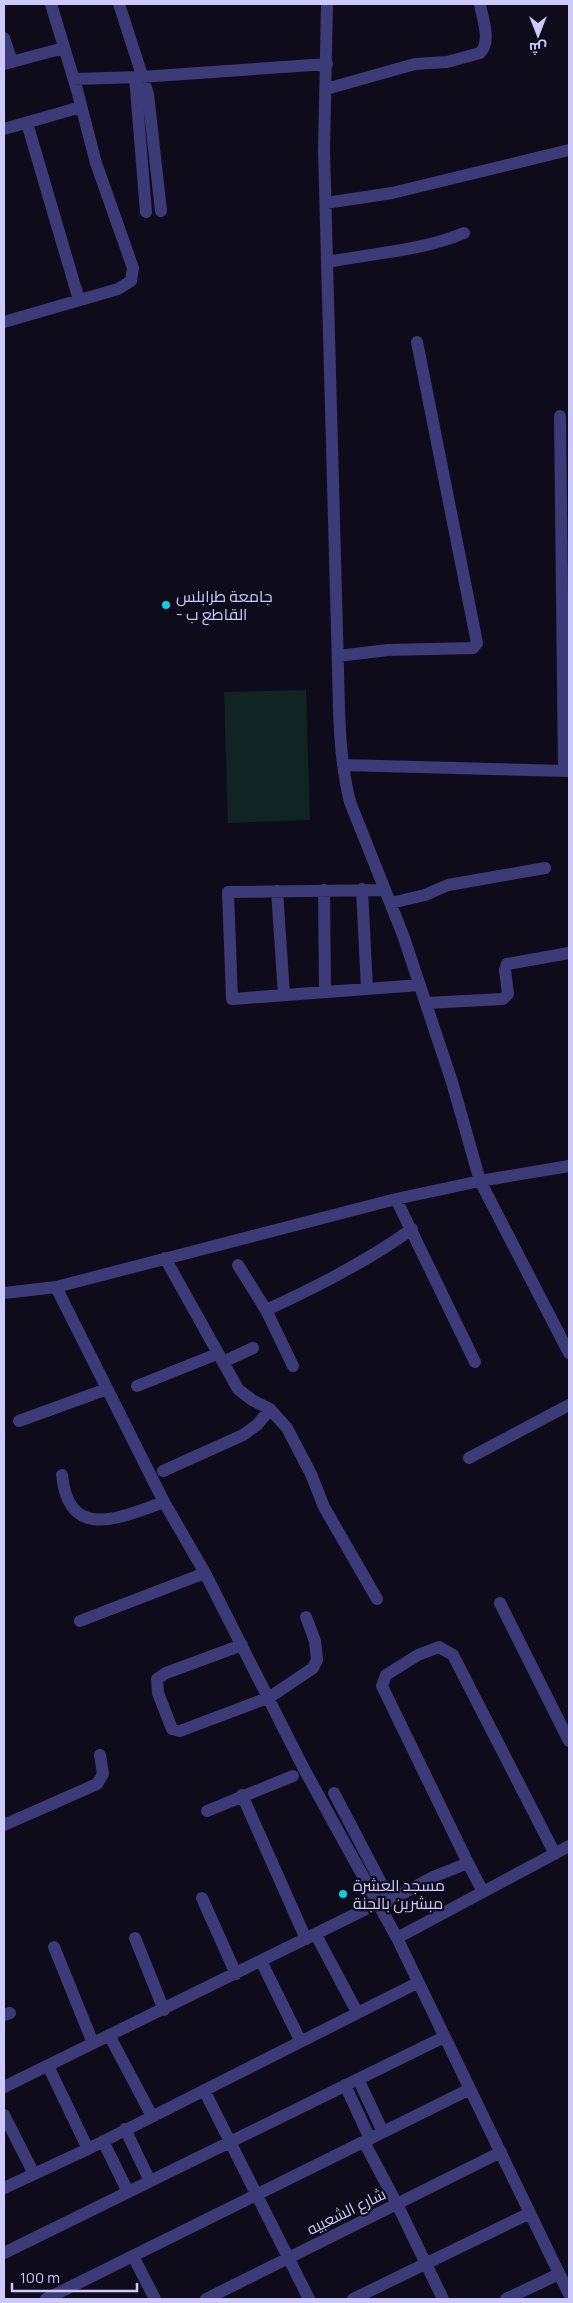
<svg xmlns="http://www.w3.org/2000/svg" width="573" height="2303" font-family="Manrope,Cairo,sans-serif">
  <rect width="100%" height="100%" fill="#0e0c1a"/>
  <path fill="#0f2423" d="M306,690L310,820L228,823L224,692Z"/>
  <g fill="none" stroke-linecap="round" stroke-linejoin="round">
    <path stroke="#3c3a77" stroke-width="12" d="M119,4L148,94L161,211
      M327,4L324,150L338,668C339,713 339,758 350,802L403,935L452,1082L480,1181L569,1353
      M4,38L12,62
      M4,64L64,48
      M135,77L146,212
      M74,79L141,77L327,64
      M326,89L415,64L447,62L480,53C492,41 482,18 480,4
      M27,123L79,300
      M4,129L81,107
      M326,203L392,193L569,150
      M328,262C374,253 421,251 464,233
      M4,322L118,289L131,281L133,268L96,163L77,90L51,4
      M560,416L564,771
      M338,656L388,650L473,648L477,643L417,342
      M343,765L569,771
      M362,889L367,989
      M324,890L325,992
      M384,890L228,892L232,999L420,985
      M277,891L284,995
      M391,903L425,895L448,885L545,868
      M426,1003L503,999L508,994L505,970L507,964L569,953
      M396,1199L475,1362
      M165,1258L238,1389L252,1400L270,1409L287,1428L311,1474L324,1507L377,1599
      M238,1265L266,1310L293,1366
      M56,1287L164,1502L205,1573L304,1769L397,1938L569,2294
      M4,1293L56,1287L396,1199L480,1181L569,1166
      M266,1310C317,1287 366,1262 412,1229
      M223,1362L253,1348
      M137,1386L217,1354
      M19,1421L107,1389
      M469,1458L569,1405
      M163,1471L243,1435L257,1425L270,1409
      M62,1475C69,1543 121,1517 164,1502
      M500,1603L569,1741
      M80,1621L205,1573
      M242,1645L166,1673L157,1679L158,1693L172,1729L180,1731L270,1697L313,1668L317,1660L315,1641L306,1617
      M334,1793L390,1900
      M242,1795L306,1939
      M207,1811L293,1776
      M4,1825L97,1784L103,1774L100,1755
      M468,1863L483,1892
      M202,1898L236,1974
      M380,1906L433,1877L468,1863L382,1686L386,1675L418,1655L439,1647L453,1655L555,1854
      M316,1935L357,2012
      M135,1938L164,2010
      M397,1938L569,1846
      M54,1947L93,2043
      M261,1961L300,2040
      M4,2015L10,2013
      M109,2035L152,2116
      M48,2066L88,2149
      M358,2079L383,2132
      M345,2085L370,2139
      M4,2087L378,1903
      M204,2090L309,2299
      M4,2115L34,2174
      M125,2129L150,2181
      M103,2141L128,2192
      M364,2142L397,2204L443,2299
      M4,2188L88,2149L417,1983
      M4,2253L444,2037
      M133,2256L155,2299
      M46,2299L470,2089
      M206,2299L501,2152
      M353,2299L530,2213
      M506,2299L559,2274"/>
  </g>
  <g fill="#0fcde2" stroke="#0e0c1a" stroke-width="2">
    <circle cx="166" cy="605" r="5"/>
    <circle cx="343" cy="1894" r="5"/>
  </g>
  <g text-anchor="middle" stroke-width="4.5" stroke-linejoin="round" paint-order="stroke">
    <g font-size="16" fill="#cec9fb" stroke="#0e0c1a" text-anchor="start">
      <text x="176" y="602">جامعة طرابلس<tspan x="176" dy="18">- القاطع ب</tspan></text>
      <text x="353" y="1891">مسجد العشرة<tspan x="353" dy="18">مبشرين بالجنة</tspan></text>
    </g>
    <g font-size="16" fill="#cec9fb" stroke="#0e0c1a">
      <text transform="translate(346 2211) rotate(-26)" y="6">شارع الشعبيه</text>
    </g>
  </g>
  <rect width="573" height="2303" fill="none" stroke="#cec9fb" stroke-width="10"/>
  <g transform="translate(538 35) rotate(180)" stroke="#0e0c1a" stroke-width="4" paint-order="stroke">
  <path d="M0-4L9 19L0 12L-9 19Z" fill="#cec9fb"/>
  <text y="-8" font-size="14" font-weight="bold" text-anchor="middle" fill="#cec9fb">ش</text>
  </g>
  <path d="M12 2283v8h125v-8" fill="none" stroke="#cec9fb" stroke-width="2.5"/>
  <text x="20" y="2283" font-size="15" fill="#cec9fb" stroke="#0e0c1a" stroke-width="4" paint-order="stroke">100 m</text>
</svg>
